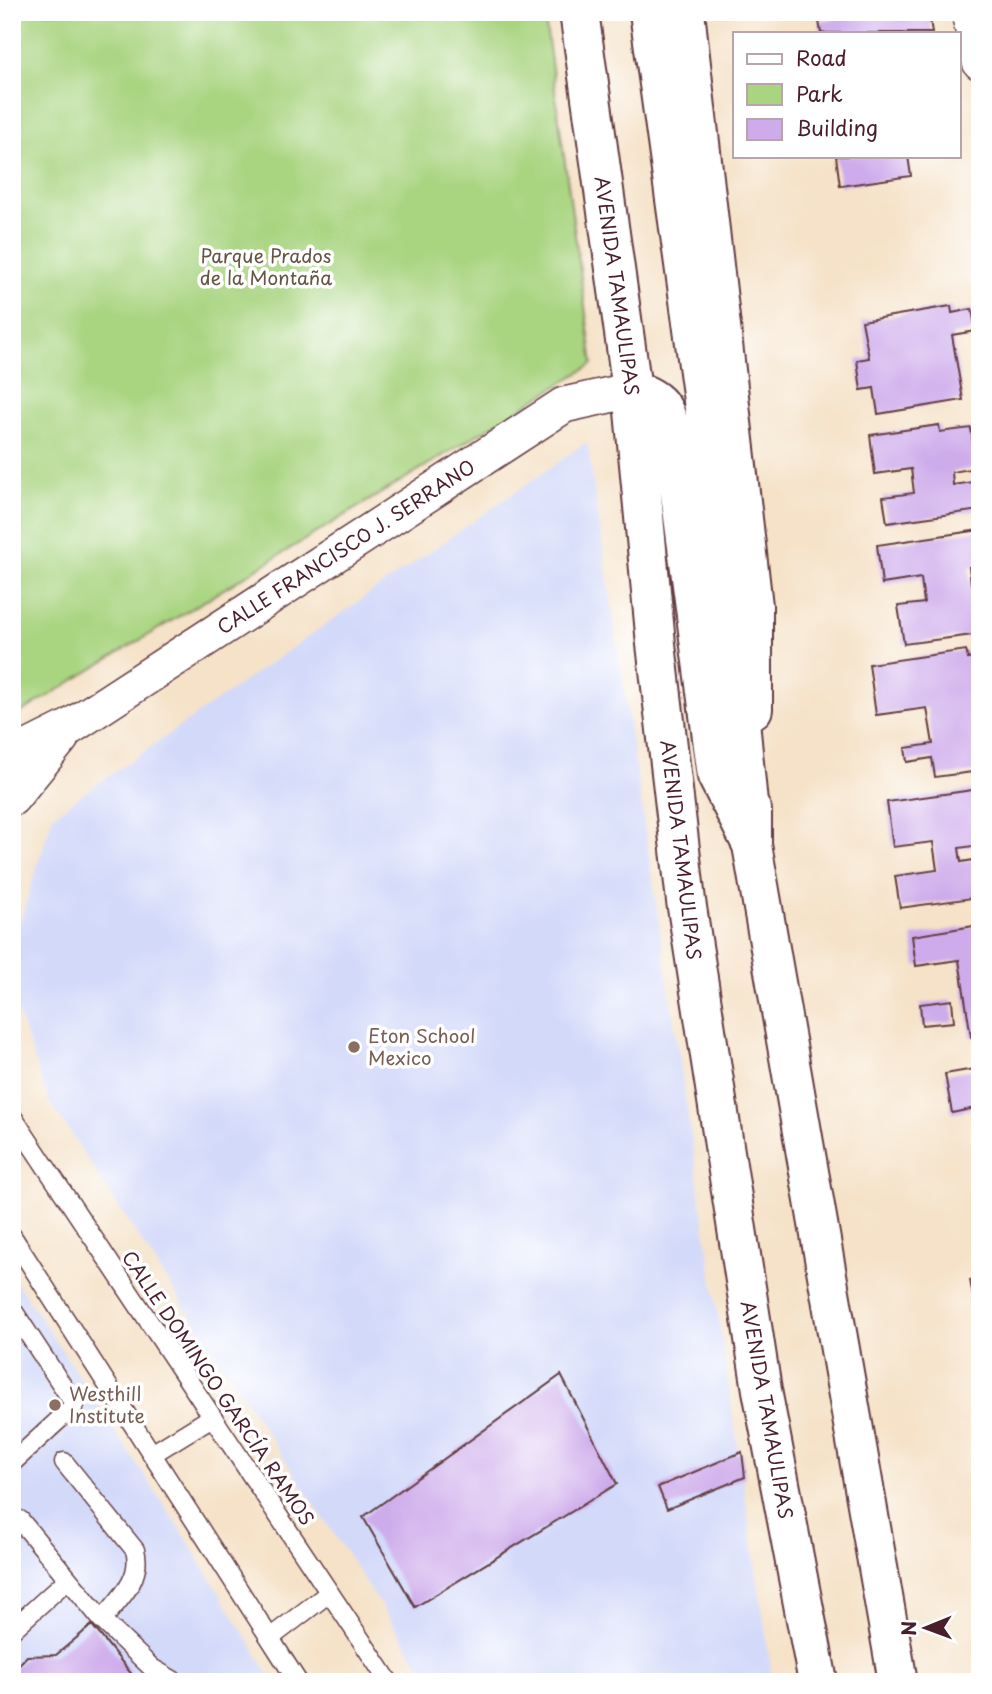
<svg xmlns="http://www.w3.org/2000/svg" width="992" height="1694" font-family="'Playpen Sans',sans-serif">
  <rect width="100%" height="100%" fill="#fff"/>
  <filter id="ink" filterUnits="userSpaceOnUse"><feTurbulence type="fractalNoise" baseFrequency=".0143" numOctaves="2"/><feDisplacementMap in="SourceGraphic" scale="14" xChannelSelector="R" yChannelSelector="G"/><feConvolveMatrix kernelMatrix="1 2 1 2 8 2 1 2 1" color-interpolation-filters="sRGB"/></filter>
  <filter id="wash" filterUnits="userSpaceOnUse"><feTurbulence type="fractalNoise" baseFrequency=".00686" numOctaves="4" result="noise"/><feDisplacementMap in="SourceGraphic" scale="28" xChannelSelector="R" yChannelSelector="G"/><feGaussianBlur stdDeviation="1.57" result="paint"/><feColorMatrix in="noise" values="0 0 0 0 0 0 0 0 0 0 0 0 0 0 0 0 0 1.4 0 .05"/><feComposite in="paint" operator="in"/></filter>
  <g filter="url(#wash)">
    <rect width="100%" height="100%" fill="#f5e2c8"/>
    <path fill="#d3d9f9" d="M587,442L773,1682H431L48,1099L12,996V948L53,815Z
      M12,1275L184,1535L274,1682H12Z"/>
    <path fill="#a9d480" stroke="#7a7a56" stroke-width="2" d="M12,12H544L593,364L12,718Z"/>
    <g id="blocks">
      <path fill="#ceabeb" d="M834,12H929L932,33H821L819,21L835,19Z
        M836,156H908L911,176L840,186Z
        M951,306L952,313L972,309L976,331L952,335L963,400L878,414L874,388L861,390L857,360L869,358L862,321Z
        M939,425L940,432L971,428L976,468L952,472L953,485L980,481V510L887,523L883,497L914,493L911,469L875,474L870,435Z
        M980,530V566L969,567L971,583L980,581V634L904,644L898,606L924,603L921,578L882,584L877,545Z
        M966,650L968,659L980,657V771L935,777L932,758L907,762L905,748L933,744L927,708L876,715L869,664Z
        M980,789V845L959,848L961,862L980,859V897L900,908L895,876L937,870L933,842L893,847L887,802Z
        M980,925V1036L971,1037L959,960L916,966L912,936Z
        M952,1000L954,1022L922,1025L920,1004Z
        M980,1068V1126H978L975,1108L952,1113L945,1074Z
        M980,1278V1324H978L970,1280Z
        M561,1375L617,1484L415,1607L363,1517Z
        M742,1452L745,1477L667,1509L658,1487Z
        M92,1625L138,1682H12V1672L27,1656L56,1655Z"/>
    </g>
  </g>
  <g filter="url(#ink)">
    <use href="#blocks" fill-opacity="0" stroke="#643c43" stroke-width="2"/>
    <g fill="none" stroke-linecap="round" stroke-linejoin="round">
      <defs>
        <path id="service" d="M12,1116L389,1682
          M12,1236L298,1682
          M12,1309L75,1405L12,1463
          M152,1454L212,1417
          M64,1462L135,1550C143,1579 119,1599 102,1620L152,1668L176,1682
          M12,1529L20,1520L102,1620
          M12,1630L68,1579
          M270,1638L329,1593"/>
        <path id="minor" d="M969,12L980,62
          M12,756L70,727L564,405L632,390
          M12,798L61,738"/>
        <path id="tertiary" d="M579,12L632,390L656,644L686,901L762,1390L818,1682
          M685,12L753,606V709
          M632,390C666,399 667,415 674,447L717,776L752,845
          M752,811V845L898,1682"/>
        <path id="motorway" d="M649,12L723,545L752,845"/>
      </defs>
      <use href="#service" stroke="#643c43" stroke-width="21"/>
      <use href="#minor" stroke="#643c43" stroke-width="38"/>
      <use href="#tertiary" stroke="#643c43" stroke-width="42"/>
      <use href="#motorway" stroke="#643c43" stroke-width="42"/>
      <use href="#service" stroke="#fff" stroke-width="18"/>
      <use href="#minor" stroke="#fff" stroke-width="35"/>
      <use href="#tertiary" stroke="#fff" stroke-width="38"/>
      <use href="#motorway" stroke="#fff" stroke-width="38"/>
    </g>
  </g>
  <g fill="#8d6e63" stroke="#fff" stroke-width="2.5">
    <circle cx="354" cy="1047" r="7"/>
    <circle cx="55" cy="1405" r="7"/>
  </g>
  <g text-anchor="middle" stroke-width="7" stroke-linejoin="round" paint-order="stroke">
    <g font-size="19" fill="#654" stroke="#fff">
      <text x="266" y="263">Parque Prados<tspan x="266" dy="22">de la Montaña</tspan></text>
    </g>
    <g font-size="19" fill="#4a1f2b" stroke="#fff">
      <text transform="translate(617 286) rotate(82)" y="7">AVENIDA TAMAULIPAS</text>
      <text transform="translate(346 547) rotate(-33)" y="7">CALLE FRANCISCO J. SERRANO</text>
      <text transform="translate(681 850) rotate(83)" y="7">AVENIDA TAMAULIPAS</text>
      <text transform="translate(218 1388) rotate(56)" y="7">CALLE DOMINGO GARCÍA RAMOS</text>
      <text transform="translate(767 1410) rotate(80)" y="7">AVENIDA TAMAULIPAS</text>
    </g>
    <g font-size="19" fill="#785e54" stroke="#fff" text-anchor="start">
      <text x="368" y="1043">Eton School<tspan x="368" dy="22">Mexico</tspan></text>
      <text x="69" y="1401">Westhill<tspan x="69" dy="22">Institute</tspan></text>
    </g>
  </g>
  <rect width="992" height="1694" fill="none" stroke="#fff" stroke-width="42"/>
  <rect x="733" y="32" width="228" height="126" fill="#ffffff" stroke="#b7a5aa" stroke-width="2"/>
  <rect x="747" y="54" width="35" height="10" fill="#ffffff" stroke="#b7a5aa" stroke-width="2"/>
  <text x="796" y="66" font-size="21" fill="#4a1f2b">Road</text>
  <rect x="747" y="84" width="35" height="21" fill="#a9d480" stroke="#b7a5aa" stroke-width="2"/>
  <text x="796" y="102" font-size="21" fill="#4a1f2b">Park</text>
  <rect x="747" y="119" width="35" height="21" fill="#ceabeb" stroke="#b7a5aa" stroke-width="2"/>
  <text x="796" y="136" font-size="21" fill="#4a1f2b">Building</text>
  <g transform="translate(926 1628) rotate(269)" stroke="#ffffff" stroke-width="5" paint-order="stroke">
  <path d="M0-5L12 26L0 18L-12 26Z" fill="#4a1f2b"/>
  <text y="-10" font-size="19" font-weight="bold" text-anchor="middle" fill="#4a1f2b">N</text>
  </g>
</svg>
